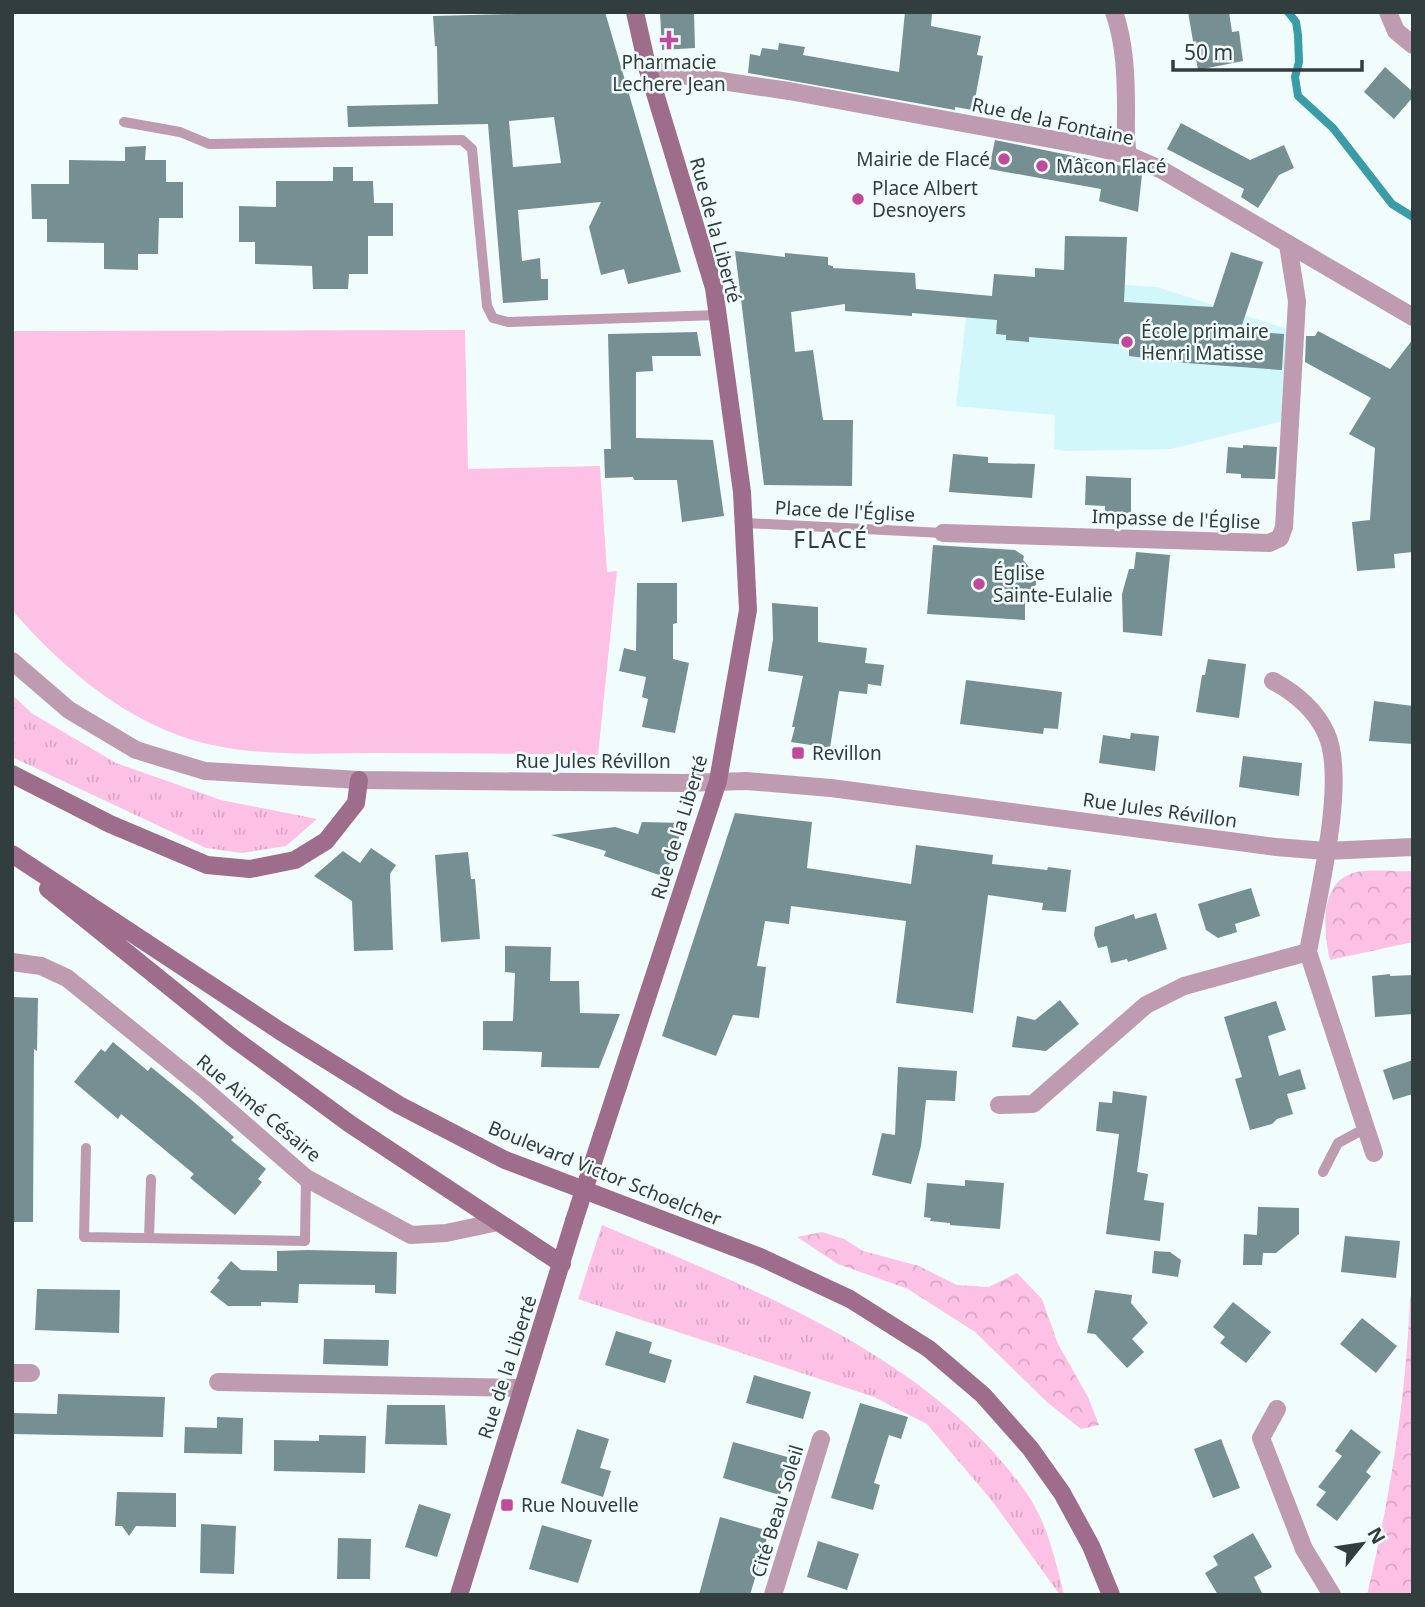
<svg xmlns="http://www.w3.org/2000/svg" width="1425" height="1607" font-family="'Noto Sans',sans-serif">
  <defs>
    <pattern id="grass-tufts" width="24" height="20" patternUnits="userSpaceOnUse" patternTransform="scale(1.75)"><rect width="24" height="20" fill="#fdc1e6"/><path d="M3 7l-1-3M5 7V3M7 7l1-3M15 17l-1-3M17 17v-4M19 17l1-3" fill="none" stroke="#d9a7c6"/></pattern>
    <pattern id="forest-crowns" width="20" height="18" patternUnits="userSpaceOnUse" patternTransform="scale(1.75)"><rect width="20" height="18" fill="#fdc1e6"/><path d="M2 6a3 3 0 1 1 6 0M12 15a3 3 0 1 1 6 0" fill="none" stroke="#d9a7c6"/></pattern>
  </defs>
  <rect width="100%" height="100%" fill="#f1fcfd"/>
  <path fill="#d1f7fb" d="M1065,236H1100L1099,283L1157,287L1290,330L1283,421L1171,449L1067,451L1054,449L1055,415L956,406L966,317L990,319L994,274L1034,277L1035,268L1064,274Z"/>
  <path fill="url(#grass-tufts)" d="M12,695L33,714L116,763L221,800L317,819L286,846L242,853L206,848L12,757Z
    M602,1225C752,1289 927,1354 1025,1491C1047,1521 1055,1559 1064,1595H1060L993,1502L927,1424L874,1397L578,1299Z"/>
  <path fill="url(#forest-crowns)" d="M1413,871V942L1330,960C1324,933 1318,884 1353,873C1368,868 1396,872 1413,871Z
    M822,1232L844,1239L863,1251L919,1266L957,1285L989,1287L1017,1273L1042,1299L1058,1344L1088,1397L1099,1425L1081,1429L1048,1403L975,1332L908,1289L838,1264L797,1237Z
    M1413,1290V1595H1367C1390,1498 1406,1398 1410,1299Z"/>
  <path fill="#fdc1e6" d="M465,330L468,469L600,466L607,572L617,571L598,755C525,754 453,753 380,753C313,753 239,759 175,734C112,710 56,661 12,610V331Z"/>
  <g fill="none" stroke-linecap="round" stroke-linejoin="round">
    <path stroke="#3a9ca6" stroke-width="8" d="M1288,12L1296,22L1298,35L1299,62L1295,77L1298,96L1333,128L1392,204L1413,217"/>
  </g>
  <path fill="#758f92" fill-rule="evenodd" d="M515,12H605L681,272L628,284L624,269L601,275L589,227L601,202L518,210L522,261L540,258L541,279H548V300L503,303L488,124L348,127L347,106L438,104L437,46H435L433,16L515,14ZM554,117L561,163L513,167L509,121Z
    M660,12H694L695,48L662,50Z
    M905,12H932L931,26L981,36L977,55L983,56L973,110L955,107V110L748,73L750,54L760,56L762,48L778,50L779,43L805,47L803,55L899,72Z
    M1188,12H1229L1232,32L1239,31L1243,61L1198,70Z
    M1385,67L1413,92V97L1394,119L1364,92Z
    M1181,123L1250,160L1284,145L1294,168L1279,175L1258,208L1241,197L1244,189L1167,149Z
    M995,140L1127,167L1142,174L1138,212L1099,201L1101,189L989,169Z
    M146,146L145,160H166V182H183V218H159L158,254H138V270L104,269V243L47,242V219H32L31,184H69V160L125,161V147Z
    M333,167H353V181H373L374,203H393V236H368V274H349L348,289H313L312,266L255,264V242H239V206L276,207V181H333Z
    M1065,236L1127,237L1124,302L1213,307L1231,252L1263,262L1240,331L1284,334L1282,370L1186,363L1129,356V345L1029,337V342L1006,340V335L996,334L997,320L912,313V316L845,311V304L791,312L795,352L813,350L823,420H853L852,486L764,485L735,251L785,257V253L828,257V265L833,266V268L915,273L916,289L992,296L994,274L1035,277V268L1064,270Z
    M1318,331L1390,369L1413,339V552L1394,554L1395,568L1357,571L1352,522L1370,520L1375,448L1349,434L1371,398L1305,362L1306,336H1315Z
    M697,332L701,356H652L653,371L636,372V438L713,440L724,516L682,522L677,480H634L633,477L605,478L604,449H611L608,334Z
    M1243,445L1277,447L1275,479L1241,478V474L1226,473L1228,447L1243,448Z
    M953,454L988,457V463L1035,464L1032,498L949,492Z
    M1086,476L1131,478V513L1105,512V506L1085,505Z
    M933,545L1015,550L1024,556L1023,560L1036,575V585L1025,593V620L927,614Z
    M1136,552L1170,555L1162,636L1123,632L1122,594L1129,569H1134Z
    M637,583H677V623L673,624V659L689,663L675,733L642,727L648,699L642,697L646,677L619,671L624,648L636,651Z
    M772,603L818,607V642L867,648L865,663L884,665L881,686L868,684L867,694L839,691L830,748L791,742L795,727H792L803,676L768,671L773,639Z
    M1208,659L1246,664L1239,718L1196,712L1202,675H1205Z
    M966,680L1062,692L1058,729L1044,728L1043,734L960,724Z
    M1374,701L1413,706V744L1369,741Z
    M1131,733L1159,736L1155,771L1099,763L1103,735L1130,739Z
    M1243,756L1302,763L1299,796L1239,787Z
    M735,813L812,822L807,868L911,884L916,845L993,855L992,864L1047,870L1048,867L1071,870L1066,912L1042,910L1043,903L988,895L973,1013L896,1003L906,921L791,906L789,924L765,921L757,966L766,967L759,1018L733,1015L716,1056L662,1036Z
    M642,822L684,823L665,877L604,856L606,851L551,835L615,827L638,834Z
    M371,848L396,865L390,874L393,950L354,951L352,901L314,876L343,851L360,863Z
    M468,852L471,879H475L480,939L441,942L435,855Z
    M1251,888L1260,916L1235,924L1237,932L1218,938L1206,930L1198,904Z
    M1156,913L1167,949L1128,962L1127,959L1111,963L1107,946L1098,948L1094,935L1095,927L1134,914L1135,919Z
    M505,946L551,947L550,981H579L580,1013L620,1014L599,1068L541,1067L542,1052L483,1050V1021H513L515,973L505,972Z
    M1390,974V976L1413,975V1014L1375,1017L1372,976Z
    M12,997L38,998L37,1051L34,1049L33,1222H12Z
    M1060,1000L1079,1024L1046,1051L1012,1047L1017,1016L1035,1020Z
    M1276,1001L1286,1030L1268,1036L1279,1076L1300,1069L1306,1089L1287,1094L1293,1114L1277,1119L1272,1124L1250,1130L1235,1079L1242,1077L1224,1017Z
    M113,1042L148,1071L151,1067L194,1102L234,1137L231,1140L266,1169L258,1179L262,1182L235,1215L190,1178L194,1174L154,1141L121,1114L118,1119L74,1082L101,1049L105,1052Z
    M1413,1060V1094L1393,1100L1383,1070Z
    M898,1067L957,1071L955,1101L926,1100L921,1146L911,1184L872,1175L882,1133L895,1135Z
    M1113,1091L1147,1096L1137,1172L1148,1174L1144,1200L1164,1203L1160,1241L1106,1234L1119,1134L1096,1131L1099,1102L1112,1103Z
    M965,1180L1004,1183L1000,1229L950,1225V1223L930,1221L931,1218L924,1217L927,1183L965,1186Z
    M1258,1207L1299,1208V1234L1276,1253H1263L1262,1265H1243L1244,1234L1257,1235Z
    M1345,1236L1400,1241L1396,1278L1341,1272Z
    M308,1250L397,1252L396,1294L375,1293V1285L299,1284L298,1303L261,1302V1306H228L210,1292L220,1280L217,1278L231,1261L241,1270L277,1271V1251Z
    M1154,1251L1170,1252L1181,1260L1178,1277L1152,1273Z
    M37,1289L120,1290L119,1333L35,1330Z
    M1095,1290L1132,1295L1131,1303L1148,1323L1132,1339L1144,1352L1127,1368L1095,1334L1087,1333Z
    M1233,1302L1271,1332L1246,1363L1220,1343L1225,1337L1213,1327Z
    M1362,1318L1397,1346L1376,1373L1340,1344Z
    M616,1331L652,1342L649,1353L672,1360L665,1383L605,1365Z
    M324,1339L389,1340L388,1366L323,1364Z
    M754,1375L811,1392L803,1419L746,1403Z
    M58,1394L165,1397L163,1437L12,1434V1413L57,1414Z
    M860,1403L908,1417L901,1439L889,1435L874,1483L880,1485L873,1510L831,1498Z
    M387,1405H445L447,1445L385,1444Z
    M217,1417L243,1418L242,1454L184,1453L185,1427L217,1428Z
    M577,1429L609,1439L600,1468L611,1471L603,1497L561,1483Z
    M1351,1429L1381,1452L1366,1472L1371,1476L1337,1521L1316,1505L1326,1492L1318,1487L1342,1456L1335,1451Z
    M319,1435L366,1436L365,1473L274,1471V1440L319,1441Z
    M1221,1439L1240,1488L1213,1498L1194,1449Z
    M733,1442L791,1458L780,1495L723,1478Z
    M117,1492L176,1493V1527L136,1526L129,1536L122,1526H115Z
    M419,1504L451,1514L437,1557L405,1547Z
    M720,1517L769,1531L750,1595H699Z
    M201,1524L236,1526L234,1574L200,1573Z
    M542,1525L592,1540L578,1583L529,1569Z
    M1253,1533L1272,1567L1254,1577L1263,1595H1218L1205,1573L1218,1565L1213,1556Z
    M338,1538L371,1539L370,1579H337Z
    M818,1541L859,1554L847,1590L807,1577Z"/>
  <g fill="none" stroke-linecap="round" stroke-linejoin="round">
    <path stroke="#be9bb0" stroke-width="10" d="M124,122L180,132L209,144L462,140L472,149L487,306L493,318L508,322L718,315
      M745,523L943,533
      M86,1148L84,1237L305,1241L306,1178
      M1323,1172L1338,1143L1366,1128
      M149,1238L151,1179"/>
    <path stroke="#be9bb0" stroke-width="18" d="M1114,12C1125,43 1126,78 1126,111C1126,126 1125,140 1128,155
      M1388,12L1396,31L1413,45
      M648,70L789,91L1094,147L1128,155L1162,170L1413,317
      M943,533L1269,543L1280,538L1284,527L1297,301L1288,245
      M12,661L69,710L136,750L205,771L359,780L684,783L746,781L831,788L1276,847L1326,851L1413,847
      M1308,952L1374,1153
      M12,962L41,966L67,978L204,1089L306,1178L411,1235L446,1233L498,1222
      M999,1105L1033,1104L1146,1005L1184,986L1308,952C1317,900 1348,779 1326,733C1315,709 1295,693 1273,681
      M12,1373H31
      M218,1382L522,1388
      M1277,1409L1261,1438L1304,1549L1332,1595
      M773,1595L821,1439"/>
    <path stroke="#9f6d8c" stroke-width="18" d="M12,774L110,824L207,865L250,869L295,860L326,841L356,803L359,780
      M12,854L280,1031L399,1105L505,1160L760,1257L850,1299L929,1349L983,1395L1030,1448L1062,1493L1091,1546L1111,1595
      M48,889L233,1038L350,1124L562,1264
      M602,1135L718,781L748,610L742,492L714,288L648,70L635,12
      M459,1595L574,1221"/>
    <path stroke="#9f6d8c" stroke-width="18" d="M574,1221L602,1135"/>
  </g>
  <g fill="#c1499d" stroke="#f1fcfd" stroke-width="2.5">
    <path d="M665.5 29.5h7v7h7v7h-7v7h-7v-7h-7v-7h7z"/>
    <circle cx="1004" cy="159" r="7"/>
    <circle cx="1042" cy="166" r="7"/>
    <circle cx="858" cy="199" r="7"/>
    <circle cx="1127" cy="342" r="7"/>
    <circle cx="979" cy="584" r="7"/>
    <rect x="791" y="746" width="14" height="14" rx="3.5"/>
    <rect x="500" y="1498" width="14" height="14" rx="3.5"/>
  </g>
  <g text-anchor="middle" stroke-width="5" stroke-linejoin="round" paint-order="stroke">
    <g font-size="19" fill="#323d3e" stroke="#f1fcfd" text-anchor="start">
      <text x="669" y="69" text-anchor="middle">Pharmacie<tspan x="669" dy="22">Lechere Jean</tspan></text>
      <text x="990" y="166" text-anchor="end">Mairie de Flacé</text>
      <text x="1056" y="173">Mâcon Flacé</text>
      <text x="872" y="195">Place Albert<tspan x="872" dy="22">Desnoyers</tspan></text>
      <text x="1141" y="338">École primaire<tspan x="1141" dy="22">Henri Matisse</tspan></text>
      <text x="993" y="580">Église<tspan x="993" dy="22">Sainte-Eulalie</tspan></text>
      <text x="812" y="760">Revillon</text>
      <text x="521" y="1512">Rue Nouvelle</text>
    </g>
    <g font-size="19" fill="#323d3e" stroke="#f1fcfd">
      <text transform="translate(1053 121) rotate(12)" y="7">Rue de la Fontaine</text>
      <text transform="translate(716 230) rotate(75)" y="7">Rue de la Liberté</text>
      <text transform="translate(845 511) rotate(3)" y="7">Place de l'Église</text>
      <text transform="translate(1176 519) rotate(2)" y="7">Impasse de l'Église</text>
      <text x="593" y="768">Rue Jules Révillon</text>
      <text transform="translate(1160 810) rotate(8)" y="7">Rue Jules Révillon</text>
      <text transform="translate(679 827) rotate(-73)" y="7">Rue de la Liberté</text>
      <text transform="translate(259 1108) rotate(40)" y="7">Rue Aimé Césaire</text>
      <text transform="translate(605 1173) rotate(22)" y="7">Boulevard Victor Schoelcher</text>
      <text transform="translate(507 1367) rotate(-72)" y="7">Rue de la Liberté</text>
      <text transform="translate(777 1511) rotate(-73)" y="7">Cité Beau Soleil</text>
    </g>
    <g font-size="23" letter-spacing="2" fill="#323d3e" stroke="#f1fcfd">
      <text x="831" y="548">FLACÉ</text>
    </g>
  </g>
  <rect width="1425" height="1607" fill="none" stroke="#323d3e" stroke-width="28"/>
  <g transform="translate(1362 1544) rotate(60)" stroke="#f1fcfd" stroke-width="5" paint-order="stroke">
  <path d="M0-5L12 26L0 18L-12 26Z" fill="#323d3e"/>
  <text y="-10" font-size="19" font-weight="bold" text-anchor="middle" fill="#323d3e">N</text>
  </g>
  <path d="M1173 60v10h189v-10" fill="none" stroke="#323d3e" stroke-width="3.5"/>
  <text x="1184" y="60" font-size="21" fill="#323d3e" stroke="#f1fcfd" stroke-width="5" paint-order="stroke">50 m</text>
</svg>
